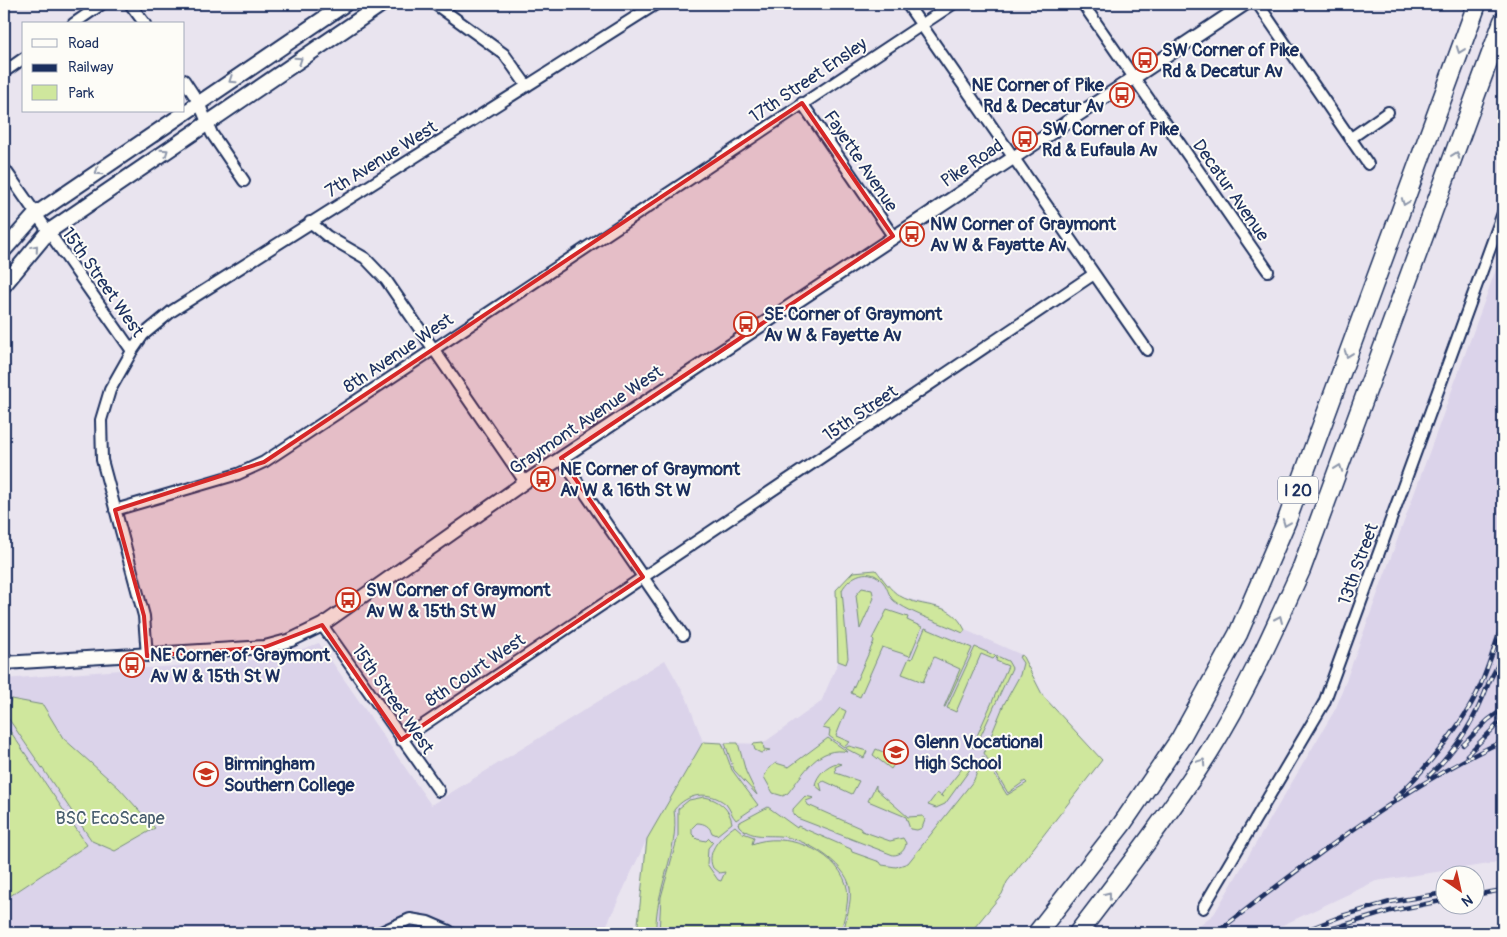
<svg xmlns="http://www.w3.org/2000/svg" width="1507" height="937" font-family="Pangolin,sans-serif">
  <rect width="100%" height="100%" fill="#e9e4ef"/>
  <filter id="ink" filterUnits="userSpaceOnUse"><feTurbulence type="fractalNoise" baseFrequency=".02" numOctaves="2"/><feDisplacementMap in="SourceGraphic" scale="10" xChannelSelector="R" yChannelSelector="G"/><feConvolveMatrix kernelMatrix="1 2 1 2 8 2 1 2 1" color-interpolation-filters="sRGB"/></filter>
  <g filter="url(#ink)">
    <path fill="#dbd3ea" d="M1503,250V862L1376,881L1266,933H1189L1214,914L1336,708Z
      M876,570L892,590L902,597L944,608L960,621L965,630L1022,655L1043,696L1102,760L1007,882L1002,894L970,933H637L646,841L603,933H4V679L277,658L319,643L431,805L665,660L687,699L703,742L762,744L821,702L840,658L836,590L853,572Z"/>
    <path fill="#cfe79d" stroke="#758b7e" d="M876,570C883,579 890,590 900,596C924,610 950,599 965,630L963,633C942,623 917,616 897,603C888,598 889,589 883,582C870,566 850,575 842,590L848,658L846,664L838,661L836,590L853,572Z
      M862,588L872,590L874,598L860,629L856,595Z
      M887,610L908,617L907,620L922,627L910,656L882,647L860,697L851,693L874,641L872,639Z
      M925,628L972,648L945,707H944L960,669L934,657L923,682L902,674L909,658L912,659Z
      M975,647L996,656L993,659L981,654L956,712L947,708Z
      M1022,655L1043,696L1102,760L1007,882L1002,894L970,933H843C846,919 852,902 850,888C846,862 802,837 779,836C764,835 751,838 739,826L738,823L768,807L797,828L798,826L851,849L852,852L880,862L882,865L896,867L908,863L974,780L983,756L1007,795L1027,783L1025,781L1008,793L984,753L1004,704L1020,675L1023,663L1019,657Z
      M997,656L1008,661L1012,668L975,748L972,747L1008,666L996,661Z
      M11,699L43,705L63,738L119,788L155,828L115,851L92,841L6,715Z
      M840,708L846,711L836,736L850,742L844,747L829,736L830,730L823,728Z
      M4,722L87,845L4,900Z
      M828,738L848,752C818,745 804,773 788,793L783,796L773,793L764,777L769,768L776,763L789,767Z
      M703,742L722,743L732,770L758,805L736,820C732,816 730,809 726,804C709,790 687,793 674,810C680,851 654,890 656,933H637L647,839Z
      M725,743H738L746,772L757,795L734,770Z
      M763,743L764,749L770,750L761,753L755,750L753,744Z
      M849,746L867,751L864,758L845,748Z
      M876,749L893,756L891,760L895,763L891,769L873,755Z
      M969,760L973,762L971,768L945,804L936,808L928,805L937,793L943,797L941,795Z
      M837,763L842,764L835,767L836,773L859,781L852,794L824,781L820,783L822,791L815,785C817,775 827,765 837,763Z
      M876,785V789L908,817L923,816L925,820L922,828L917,830L910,829L906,817L868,801Z
      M805,796L814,798L806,801L808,805L860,828L862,831L890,841L903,838L906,843C905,850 901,855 893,855L797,818L793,814V809Z
      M704,797C718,799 730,809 732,823L717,835L712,833C710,827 705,823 697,823L692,828V834L697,839L706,841L709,838L713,842L708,848L707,864L718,880L721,881L725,872L719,873L713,868C705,851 722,835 735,826L743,833L754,837L752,844C783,831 835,849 846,884C851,898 844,919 840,933H659L661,897L678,836V809L689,800Z"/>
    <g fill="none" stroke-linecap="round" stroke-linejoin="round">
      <defs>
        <path id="minor" d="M130,4L145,24
          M435,4L504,54L527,86
          M907,4L1147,350
          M1083,4L1268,271
          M1258,4L1368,164
          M73,24L102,4
          M4,72L24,58
          M184,80L199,103L212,134L244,181
          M802,103L893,236
          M1351,138L1388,112
          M4,168L132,351
          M310,222L327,236L365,258L386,280L525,482
          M561,458L683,635
          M115,510L238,474L264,462L953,4
          M322,625L439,791
          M147,656L144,616L102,460L101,420L110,390L132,351L143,335L172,311L656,4
          M401,740L1094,274
          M1203,908L1324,703L1503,213
          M379,933L410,919L428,922L449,931"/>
        <path id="tertiary" d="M4,663L265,647L291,640L322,625L525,482L1245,4"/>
        <path id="secondary" d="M4,250L36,214L345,4
          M4,285L48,232L382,4"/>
        <path id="motorway" d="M1037,933L1122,824L1180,739L1238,634L1287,520L1477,4
          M1078,933C1123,874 1169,815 1209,752C1245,695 1273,632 1301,570L1503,21"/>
      </defs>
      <use href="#minor" stroke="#1b2f5e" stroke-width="14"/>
      <use href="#tertiary" stroke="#1b2f5e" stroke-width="16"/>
      <use href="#secondary" stroke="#1b2f5e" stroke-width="18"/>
      <use href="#motorway" stroke="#1b2f5e" stroke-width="21"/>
      <use href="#minor" stroke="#fdfcf7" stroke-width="10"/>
      <use href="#tertiary" stroke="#fdfcf7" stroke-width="12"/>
      <use href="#secondary" stroke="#fdfcf7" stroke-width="14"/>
      <use href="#motorway" stroke="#fdfcf7" stroke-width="18"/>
      <defs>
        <path id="rail" d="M1488,684L1503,655
          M1463,745L1488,720L1503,709
          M1467,755L1503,719
          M1429,776C1458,749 1476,718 1489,682
          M1395,798C1423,773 1462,725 1478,691C1488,669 1495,645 1503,622
          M1474,895L1503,890
          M1216,933C1305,864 1400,788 1503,741
          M1299,933L1342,916L1390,902L1444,893
          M1318,933L1390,911L1441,901"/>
      </defs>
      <use href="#rail" stroke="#1b2f5e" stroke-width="4.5"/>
      <use href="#rail" stroke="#fdfcf7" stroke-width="2.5" stroke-dasharray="8" stroke-linecap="butt"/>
    </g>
    <defs><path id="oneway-chevron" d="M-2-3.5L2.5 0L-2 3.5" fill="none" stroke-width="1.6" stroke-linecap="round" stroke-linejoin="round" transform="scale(1.25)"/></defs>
    <g stroke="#8c96aa">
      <use href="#oneway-chevron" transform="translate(1460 50) rotate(110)"/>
      <use href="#oneway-chevron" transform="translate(299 60) rotate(-34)"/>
      <use href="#oneway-chevron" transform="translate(232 80) rotate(146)"/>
      <use href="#oneway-chevron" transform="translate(165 152) rotate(-35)"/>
      <use href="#oneway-chevron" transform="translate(1456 155) rotate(-70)"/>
      <use href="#oneway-chevron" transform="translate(98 172) rotate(146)"/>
      <use href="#oneway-chevron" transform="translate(1405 202) rotate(111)"/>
      <use href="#oneway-chevron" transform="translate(35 248) rotate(-50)"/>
      <use href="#oneway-chevron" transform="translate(1348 354) rotate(110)"/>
      <use href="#oneway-chevron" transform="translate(1339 468) rotate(-70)"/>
      <use href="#oneway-chevron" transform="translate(1286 523) rotate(112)"/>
      <use href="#oneway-chevron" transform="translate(1279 619) rotate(-66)"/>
      <use href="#oneway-chevron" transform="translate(1202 762) rotate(-56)"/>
      <use href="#oneway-chevron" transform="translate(1108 895) rotate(-52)"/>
    </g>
  </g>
  <path fill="#d62828" fill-opacity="0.2" stroke="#d62828" stroke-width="4" stroke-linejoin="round" d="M802,103L893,236L561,458L643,577L401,740L322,625L265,647L147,656L144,616L115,510L264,462Z"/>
  <defs>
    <symbol id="bus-ring" viewBox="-11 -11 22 22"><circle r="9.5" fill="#fdfcf7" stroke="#c8321e" stroke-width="1.5"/><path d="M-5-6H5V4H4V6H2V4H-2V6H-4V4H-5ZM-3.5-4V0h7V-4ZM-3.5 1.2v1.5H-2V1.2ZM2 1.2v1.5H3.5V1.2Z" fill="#c8321e"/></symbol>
    <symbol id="school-ring" viewBox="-11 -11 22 22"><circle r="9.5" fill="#fdfcf7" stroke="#c8321e" stroke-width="1.5"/><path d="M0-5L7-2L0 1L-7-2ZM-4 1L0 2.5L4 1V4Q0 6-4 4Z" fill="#c8321e"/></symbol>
    <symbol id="university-ring" viewBox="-11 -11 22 22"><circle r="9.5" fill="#fdfcf7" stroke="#c8321e" stroke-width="1.5"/><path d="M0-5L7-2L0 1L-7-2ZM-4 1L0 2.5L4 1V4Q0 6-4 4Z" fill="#c8321e"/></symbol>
  </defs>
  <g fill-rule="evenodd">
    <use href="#bus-ring" x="1131" y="46" width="28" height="28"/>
    <use href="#bus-ring" x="1108" y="81" width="28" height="28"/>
    <use href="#bus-ring" x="1011" y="125" width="28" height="28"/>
    <use href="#bus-ring" x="898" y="220" width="28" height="28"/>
    <use href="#bus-ring" x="732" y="310" width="28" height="28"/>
    <use href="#bus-ring" x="529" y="465" width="28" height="28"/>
    <use href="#bus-ring" x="334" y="586" width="28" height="28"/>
    <use href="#bus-ring" x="118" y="651" width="28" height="28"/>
    <use href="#school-ring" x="882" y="738" width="28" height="28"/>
    <use href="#university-ring" x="192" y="760" width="28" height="28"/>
  </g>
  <g text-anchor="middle" stroke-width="4" stroke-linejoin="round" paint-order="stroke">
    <rect fill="#fdfcf7" stroke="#5f6c8c" stroke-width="1" x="1278" y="476.5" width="40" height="27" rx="4"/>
    <g font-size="16" font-weight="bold" fill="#1b2f5e">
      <text x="1298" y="496">I 20</text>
    </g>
    <g font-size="18" font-weight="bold" fill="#1b2f5e" stroke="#fdfcf7" text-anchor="start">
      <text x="1162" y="56">SW Corner of Pike<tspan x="1162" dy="21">Rd &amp; Decatur Av</tspan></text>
      <text x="1104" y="91" text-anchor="end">NE Corner of Pike<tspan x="1104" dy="21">Rd &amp; Decatur Av</tspan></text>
      <text x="1042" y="135">SW Corner of Pike<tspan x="1042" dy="21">Rd &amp; Eufaula Av</tspan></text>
      <text x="930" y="230">NW Corner of Graymont<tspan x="930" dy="21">Av W &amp; Fayatte Av</tspan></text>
      <text x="764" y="320">SE Corner of Graymont<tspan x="764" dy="21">Av W &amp; Fayette Av</tspan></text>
      <text x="560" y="475">NE Corner of Graymont<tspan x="560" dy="21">Av W &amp; 16th St W</tspan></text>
      <text x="366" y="596">SW Corner of Graymont<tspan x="366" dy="21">Av W &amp; 15th St W</tspan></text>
      <text x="150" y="661">NE Corner of Graymont<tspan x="150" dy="21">Av W &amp; 15th St W</tspan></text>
      <text x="914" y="748">Glenn Vocational<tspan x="914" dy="21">High School</tspan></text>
      <text x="224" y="770">Birmingham<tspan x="224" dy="21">Southern College</tspan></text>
    </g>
    <g font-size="18" fill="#1b2f5e" stroke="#fdfcf7">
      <text transform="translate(808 80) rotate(-34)" y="6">17th Street Ensley</text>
      <text transform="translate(381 159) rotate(-32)" y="6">7th Avenue West</text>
      <text transform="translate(861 161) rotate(56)" y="6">Fayette Avenue</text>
      <text transform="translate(972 163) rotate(-34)" y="6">Pike Road</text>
      <text transform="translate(1231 190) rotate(55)" y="6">Decatur Avenue</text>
      <text transform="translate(103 282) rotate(55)" y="6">15th Street West</text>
      <text transform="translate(398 353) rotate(-34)" y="6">8th Avenue West</text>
      <text transform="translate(860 413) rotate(-34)" y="6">15th Street</text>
      <text transform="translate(586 420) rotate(-34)" y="6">Graymont Avenue West</text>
      <text transform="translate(1358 564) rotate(-70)" y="6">13th Street</text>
      <text transform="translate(475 670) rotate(-34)" y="6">8th Court West</text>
      <text transform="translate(393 699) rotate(55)" y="6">15th Street West</text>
    </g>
    <g font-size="18" fill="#485d6e" stroke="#fdfcf7">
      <text x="110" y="824">BSC EcoScape</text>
    </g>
  </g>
  <rect width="1507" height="937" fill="none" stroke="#fdfcf7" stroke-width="20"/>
  <rect x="10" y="10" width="1487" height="917" fill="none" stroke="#1b2f5e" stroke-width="2" filter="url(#ink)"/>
  <rect x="22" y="22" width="162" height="90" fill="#fdfcf7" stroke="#a3aaba"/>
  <rect x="32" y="39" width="25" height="8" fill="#fdfcf7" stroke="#a3aaba"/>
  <text x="68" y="48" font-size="15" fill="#1b2f5e">Road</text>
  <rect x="32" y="64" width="25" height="8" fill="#1b2f5e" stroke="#a3aaba"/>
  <text x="68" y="72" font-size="15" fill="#1b2f5e">Railway</text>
  <rect x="32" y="85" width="25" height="15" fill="#cfe79d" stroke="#a3aaba"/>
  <text x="68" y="98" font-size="15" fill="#1b2f5e">Park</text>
  <g transform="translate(1460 890) rotate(146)"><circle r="24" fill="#fdfcf7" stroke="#a3aaba"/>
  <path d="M0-4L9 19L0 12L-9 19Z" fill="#c8321e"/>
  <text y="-8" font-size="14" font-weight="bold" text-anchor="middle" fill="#1b2f5e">N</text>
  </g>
</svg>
